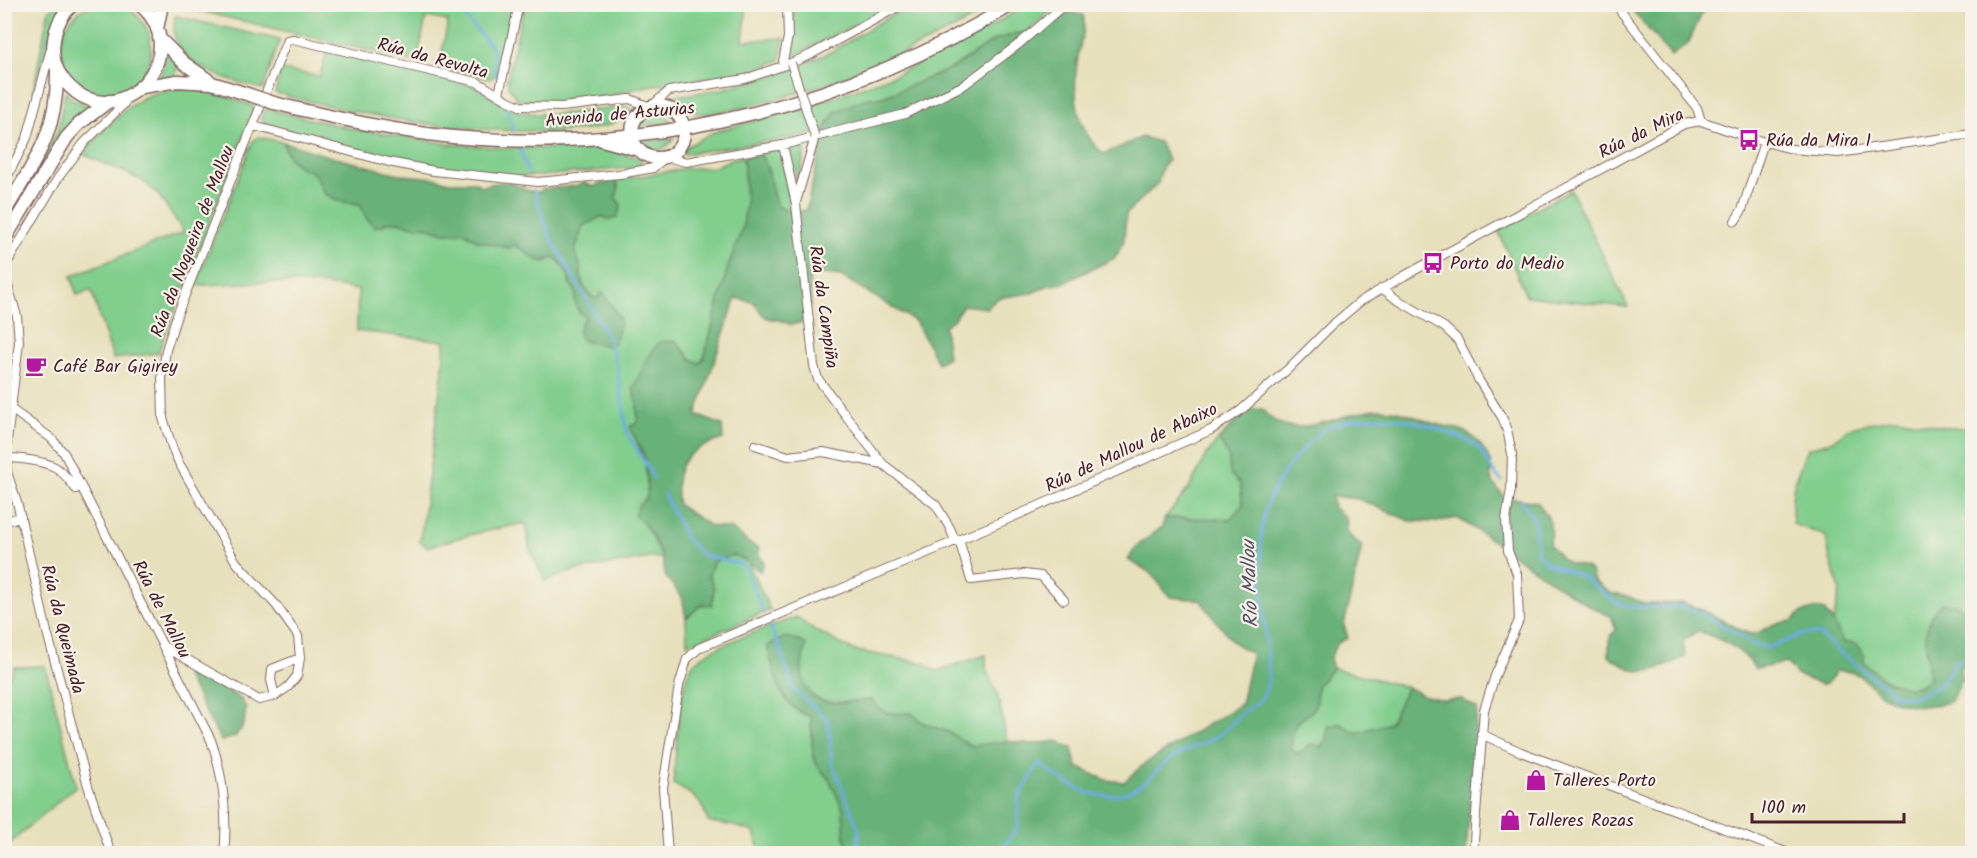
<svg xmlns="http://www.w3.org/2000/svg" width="1977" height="858" font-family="Kalam,sans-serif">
  <rect width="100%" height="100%" fill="#f7f3e8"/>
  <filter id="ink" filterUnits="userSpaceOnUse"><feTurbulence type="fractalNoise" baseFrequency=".0167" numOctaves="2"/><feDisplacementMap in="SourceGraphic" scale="12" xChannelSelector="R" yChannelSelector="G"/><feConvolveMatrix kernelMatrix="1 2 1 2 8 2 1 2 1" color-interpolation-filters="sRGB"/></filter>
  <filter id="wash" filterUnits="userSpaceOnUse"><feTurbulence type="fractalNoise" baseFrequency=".008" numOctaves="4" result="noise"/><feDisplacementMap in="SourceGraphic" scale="24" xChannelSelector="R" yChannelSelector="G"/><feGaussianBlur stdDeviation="1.35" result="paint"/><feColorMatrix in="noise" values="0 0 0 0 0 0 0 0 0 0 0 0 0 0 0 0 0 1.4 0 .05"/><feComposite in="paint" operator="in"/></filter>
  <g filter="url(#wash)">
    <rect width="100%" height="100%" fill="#e7e0bc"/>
    <path fill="#81ce8d" stroke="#66765c" stroke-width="1.5" d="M61 48a45 45 0 1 1 90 0a45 45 0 1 1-90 0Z
      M54,5H67L49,38L38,88L33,91L48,13Z
      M178,5L514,4V5L499,74L490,79L439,68L448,21L426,17L417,62L178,6Z
      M524,5H747L743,41L784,38L780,60L749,73L648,86L597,98L551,102L518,100L509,88L507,80Z
      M794,5V4L893,5L792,57Z
      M913,5H998C919,49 834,87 745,107C730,110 712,116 696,113C686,111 675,104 666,100L668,97L722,89L800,66L832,51L888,17Z
      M1026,5H1058L1027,32L1017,33L995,40L952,68L906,88L883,97L863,99L830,119L825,130L805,136L683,154L684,148L714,132L818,103L897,74L975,36Z
      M175,16L280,40L263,89C233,81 182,70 174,34C173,29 174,22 175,16Z
      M327,50L468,84C485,89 496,103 512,109C548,122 591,108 627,107L632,110C624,117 615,124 605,126C579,133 549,132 523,131C438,130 357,114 275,93L281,70L320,76Z
      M167,54L178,65L174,77L159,78Z
      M185,88L215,92L255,107L158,353L113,359L91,290L77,295L71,276L184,232L157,193L141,180L83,154C101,133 126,103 152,94C163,90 173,89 185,88Z
      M65,92L72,99L90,106L71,121L59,135L5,230V225L58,130Z
      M267,109L353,129L450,144L507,148H598L636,157L641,160V163L635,167L618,169L540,176H519L450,168L370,153L266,125L262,119L264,111Z
      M658,114L668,117L671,122L638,126L647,116Z
      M258,137L283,142L289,158L301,168C316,168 319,184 325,194L339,201L360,204L367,219L382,226L387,222H399L408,225L432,227L444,233L465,232L471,237L510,248L514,245C526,250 533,258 545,262L554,257C560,261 575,284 576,293C577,305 573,309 586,317L582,322L595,341L616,339L620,322L604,294L598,299L593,298L583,286L581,277V269L575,250L583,226L602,216L609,220L621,208L615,196L619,188L616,180L688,168L715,167L731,159L743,157L746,202L743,227L728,267L704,358L700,363L692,360L676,341L633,389L637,404L638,422L630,427C644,456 648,465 647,497L639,505C644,524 654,540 662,558H650L573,571L545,581L530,550L525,523L469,535L427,547L420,542L443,368L445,341L357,331L358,290C306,279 248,282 195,286L253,141Z
      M674,138C666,151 650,155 641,142Z
      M800,144L803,145L805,150L798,184H797L791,148Z
      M776,149L781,151C786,171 786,191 791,212L778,207L773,197L768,169L758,152Z
      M1571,190L1628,307L1526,296L1498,230Z
      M1897,418L1945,427L1972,428V615L1957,605L1925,649L1929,662V679C1909,697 1880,681 1864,662V655L1843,642L1833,622L1840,590L1830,559L1826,536L1793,524C1790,488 1794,480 1808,448L1830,442L1854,426Z
      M1219,439L1229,458L1230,474L1240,484L1243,505L1230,519L1165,518L1189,488L1207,454Z
      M733,555L748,562L770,610L697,641L687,643L686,618L701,605L714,588L709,575L713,562Z
      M797,617L809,627L852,650L924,663L936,671L986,655V670L997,692L1007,741L972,746L948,732L923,723L911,713C893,714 883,716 871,700C851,699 814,712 804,686C801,678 803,665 802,657L768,646C776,677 777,705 811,717L813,755L818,767L829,779L843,809L845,838L849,853H760L754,832L731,825L708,822C702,799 694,795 673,784C676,759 678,678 695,662C714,644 770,627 797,617Z
      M45,666L76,786L8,845L5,687L14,667Z
      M1333,668L1407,687L1390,723L1357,733L1340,724L1328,726C1326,750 1319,748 1298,755L1291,749L1293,734L1298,722L1311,712L1316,703L1317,686Z"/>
    <path fill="#68b178" stroke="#596852" stroke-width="1.5" d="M1628,5H1720L1704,9L1688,44L1671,56Z
      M1070,12L1083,15C1087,30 1080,41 1078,56C1072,90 1075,131 1104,154L1142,137L1159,142L1168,160L1162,168L1158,183L1126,214L1124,241L1115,258L1061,284L1049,285L1032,293L998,298L987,308L963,305L953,320L944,326L948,357L938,363L915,321L841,276L809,273L811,305L802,322L791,325C772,313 768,328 755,303L736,298L696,415L722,425L723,439C685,450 672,465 678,505L710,526L732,529L750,544L759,548V555L764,563L760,571L748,562L733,555L713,562L709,575L714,588L712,605H701L686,618L682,597L666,577L662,558L653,537L644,524L634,515L639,505L647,497V480L645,458L630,427L638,422L637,404L633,389L645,362L659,342L676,341L692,360L700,363L704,358L728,267L743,227L746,202L743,157L758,152C773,170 768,188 778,207L791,212L806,210L825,130L835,112L863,99L883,97L952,68L995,40L1017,33L1043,32L1053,23Z
      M283,142L328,156L403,175L435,178L449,182H476L481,187C487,184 504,181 511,183C521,186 527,193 539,192L543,189L576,186L583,182L593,187L601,183L606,184L610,180H616C618,187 620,191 615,197L621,205L617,218L609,220L602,216L583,226L575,250L581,269V277L583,286L593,298H598L601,292L604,294L620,319C619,330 618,342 608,346C597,342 591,344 581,340C576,330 580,324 586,317C577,311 573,302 576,292L569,283V277L560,261L554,257C535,268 532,253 514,245L510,248L478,241L465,232L444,233L424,226L417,227L399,222H387L375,227L367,219L360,204L339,201L325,194C319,184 316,168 301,168L289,158Z
      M1262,409C1290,448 1341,411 1378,409C1401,408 1419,420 1440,425C1453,428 1463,428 1474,438C1480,443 1490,457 1491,465C1491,469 1490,474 1491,478C1494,485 1500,492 1505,497L1537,502C1550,518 1553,522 1549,544L1562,559L1570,564L1586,567L1591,571L1594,581L1610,593L1630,597L1644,604L1684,603L1703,610L1749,634L1758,633L1774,624L1792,621L1801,613L1813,609H1823L1833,622L1843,642L1856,644L1864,655V662L1883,679L1908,688L1922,685L1929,678C1929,647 1917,630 1941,603L1957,605L1972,615V659L1960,669L1962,681L1950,702C1926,708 1897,708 1877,691C1862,678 1858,670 1836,671L1828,683L1822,685L1797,675L1787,663L1755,669C1743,648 1720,639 1698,631L1683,640L1685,657C1671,664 1650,675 1634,670C1625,667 1616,660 1609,656V640L1616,629L1611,616C1594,611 1581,600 1566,591C1529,568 1495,540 1457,518L1438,522L1410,521L1358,499L1332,496L1334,508L1346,518L1348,534L1362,546L1344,625L1348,638L1336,644L1330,659L1333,668L1317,686L1316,703L1311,712L1298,722L1293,734L1291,749L1298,754L1311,744L1322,747L1328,739V726L1340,724L1357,733L1390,723L1407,687L1422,695L1443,700L1462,699L1477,709L1466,854L849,853L845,838L843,809L829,779L818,767L813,755L811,717C777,705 776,677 767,646C785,636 788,634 806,645C798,674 800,703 838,703C849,703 860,700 871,700C883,716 893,714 911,713L923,723L948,732L972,746L1007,741L1032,744L1057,741L1072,748L1077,767L1106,780L1124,782L1144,764L1241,704L1252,654L1233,642L1200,600L1170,597L1151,573L1128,560L1136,547L1162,527L1165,518L1230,519L1243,505L1240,484L1230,474L1229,458L1219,439L1248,410Z
      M190,669L241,699L246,708C244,715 246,720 243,726C241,731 237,731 235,737L221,741L186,676V671Z"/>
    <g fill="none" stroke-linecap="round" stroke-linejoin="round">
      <path stroke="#6eabe0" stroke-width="3" d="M458,4L468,20L493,48L495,75
        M505,103L514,131
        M520,149L528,172
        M534,190L548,233L608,337L617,367L627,433L654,478
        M664,494L685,537L702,555L744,565L763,611
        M1521,501L1534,518L1538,554L1547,563L1583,577L1615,602L1631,607H1682L1701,613L1754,644L1768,648L1804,634H1819L1837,650L1896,695L1913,697L1928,692L1940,685L1956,662L1972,654
        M770,626L782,654L793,689L828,720L832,763L859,830L858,854
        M999,854L1018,827V799L1039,763C1078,795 1117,813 1157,771C1176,750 1197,748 1219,735C1228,730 1234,720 1242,713C1249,709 1259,703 1263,696C1271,685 1268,665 1267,652C1264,608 1256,560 1264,516C1268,491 1296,454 1315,437C1325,427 1337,424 1351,420C1386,413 1415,420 1448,433C1457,436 1468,440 1476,446C1487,453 1489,472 1502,481"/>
    </g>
  </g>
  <g filter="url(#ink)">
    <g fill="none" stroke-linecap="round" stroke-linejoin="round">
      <defs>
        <path id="street" d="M1615,4L1697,108L1701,121
          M782,66L788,37L787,4
          M499,94L519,4
          M254,126L389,162L434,171L538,182L620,174L653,168L666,157L686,162L783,145L905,114L964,85L1019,44L1065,4
          M783,145L796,204L814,366L818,379L883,464L936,505L950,528L955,541
          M4,183L27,138L50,52
          M796,202L815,137
          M1735,221L1742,210L1764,142
          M4,268L58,178L84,143L124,104L126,97
          M4,273L17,316L19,342L7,441V472L18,506L47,632L88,786L111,854
          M1382,288L1396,299L1444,327L1457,339L1478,379L1503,419L1508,434L1512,454L1511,489L1506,520L1508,551L1517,574L1519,620L1495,676L1484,710L1473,854
          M4,404L51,438L64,453L211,740C223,773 228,819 224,854
          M755,445L788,456L823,452L883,464
          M6,458C20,458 42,461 55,467C64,472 70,482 76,489
          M4,523L9,520L21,517
          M959,540L971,580L1024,574L1041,576L1064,600
          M165,647L259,700L275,696L288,687L297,676L300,658L298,636L276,605L236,562L179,463L172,447L163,418L162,378L166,350L177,315L287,40L293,39L477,82L509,101L520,106L562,107L630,99L650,107L669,91L745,79L791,63L810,55L903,4
          M275,696L271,680L272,669L300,658
          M1481,734L1521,752L1791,854
          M668,854L663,788L668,755L679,686L687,659L699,648L1013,517L1211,430L1240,411L1288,369L1331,326L1361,301L1404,276L1684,124L1701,121L1750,138L1792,149L1838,153L1972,134"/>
        <path id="primary" d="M74,4C58,16 53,34 53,53C54,66 60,77 69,86C119,137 198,53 139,4
          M157,29L162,4
          M159,38L184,63L211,82
          M142,87L177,81L212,83L250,95
          M274,103C333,118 392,131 453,137C649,155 845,106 1013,4
          M632 132a26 26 0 1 1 52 0a26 26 0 1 1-52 0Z
          M602,140L639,150
          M4,213C34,162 58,133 57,71
          M4,240L67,137L79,124L109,101"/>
      </defs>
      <use href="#street" stroke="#81635e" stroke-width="10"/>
      <use href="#primary" stroke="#81635e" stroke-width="15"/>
      <use href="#street" stroke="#fff" stroke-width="8"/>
      <use href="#primary" stroke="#fff" stroke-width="12"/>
      <defs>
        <path id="street-bridge" d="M791,63L815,137"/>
        <path id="primary-bridge" d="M250,95L274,103"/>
      </defs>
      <use href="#street-bridge" stroke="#81635e" stroke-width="10" stroke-linecap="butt"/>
      <use href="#primary-bridge" stroke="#81635e" stroke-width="15" stroke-linecap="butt"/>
      <use href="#street-bridge" stroke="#fff" stroke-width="8"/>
      <use href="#primary-bridge" stroke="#fff" stroke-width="12"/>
    </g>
  </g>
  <defs>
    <symbol id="bus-bare" viewBox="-9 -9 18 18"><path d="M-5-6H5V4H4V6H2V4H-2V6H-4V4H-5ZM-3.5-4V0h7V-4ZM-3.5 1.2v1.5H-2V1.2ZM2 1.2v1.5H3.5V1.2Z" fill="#b5179e" stroke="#f7f3e8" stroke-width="2.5" paint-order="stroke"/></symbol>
    <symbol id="cafe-bare" viewBox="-9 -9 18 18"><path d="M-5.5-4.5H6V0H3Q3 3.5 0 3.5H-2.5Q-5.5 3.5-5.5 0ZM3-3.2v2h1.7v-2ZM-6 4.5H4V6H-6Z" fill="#b5179e" stroke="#f7f3e8" stroke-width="2.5" paint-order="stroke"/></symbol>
    <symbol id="shop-bare" viewBox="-9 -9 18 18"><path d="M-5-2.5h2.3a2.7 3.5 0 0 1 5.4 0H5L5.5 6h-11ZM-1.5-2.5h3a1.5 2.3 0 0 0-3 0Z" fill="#b5179e" stroke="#f7f3e8" stroke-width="2.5" paint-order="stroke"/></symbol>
  </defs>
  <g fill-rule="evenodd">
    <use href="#bus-bare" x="1734" y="125" width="30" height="30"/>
    <use href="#bus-bare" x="1418" y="248" width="30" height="30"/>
    <use href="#cafe-bare" x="21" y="351" width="30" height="30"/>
    <use href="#shop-bare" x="1521" y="765" width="30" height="30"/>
    <use href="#shop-bare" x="1495" y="805" width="30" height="30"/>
  </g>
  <g text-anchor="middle" stroke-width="4.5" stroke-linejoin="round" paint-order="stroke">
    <g font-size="18" fill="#4a1f2b" stroke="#f7f3e8">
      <text transform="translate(433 58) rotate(15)" y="6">Rúa da Revolta</text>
      <text transform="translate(620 114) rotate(-5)" y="6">Avenida de Asturias</text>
      <text transform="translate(1641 133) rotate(-26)" y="6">Rúa da Mira</text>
      <text transform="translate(192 241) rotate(-69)" y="6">Rúa da Nogueira de Mallou</text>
      <text transform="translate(824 307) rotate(82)" y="6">Rúa da Campiña</text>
      <text transform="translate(1131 447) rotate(-25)" y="6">Rúa de Mallou de Abaixo</text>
      <text transform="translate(162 609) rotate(63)" y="6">Rúa de Mallou</text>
      <text transform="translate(63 629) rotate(76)" y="6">Rúa da Queimada</text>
    </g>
    <g font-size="18" fill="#4a1f2b" stroke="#f7f3e8" text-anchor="start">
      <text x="1766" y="146">Rúa da Mira 1</text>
      <text x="1450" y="269">Porto do Medio</text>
      <text x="53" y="372">Café Bar Gigirey</text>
      <text x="1553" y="786">Talleres Porto</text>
      <text x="1527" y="826">Talleres Rozas</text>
    </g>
    <g font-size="20" font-style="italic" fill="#57506a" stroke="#f7f3e8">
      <text transform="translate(1249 584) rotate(-92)" y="7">Río Mallou</text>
    </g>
  </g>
  <rect width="1977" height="858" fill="none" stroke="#f7f3e8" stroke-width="24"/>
  <path d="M1752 813v9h152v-9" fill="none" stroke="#4a1f2b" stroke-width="3"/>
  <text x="1761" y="813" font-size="18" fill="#4a1f2b" stroke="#f7f3e8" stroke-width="4.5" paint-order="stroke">100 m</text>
</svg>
